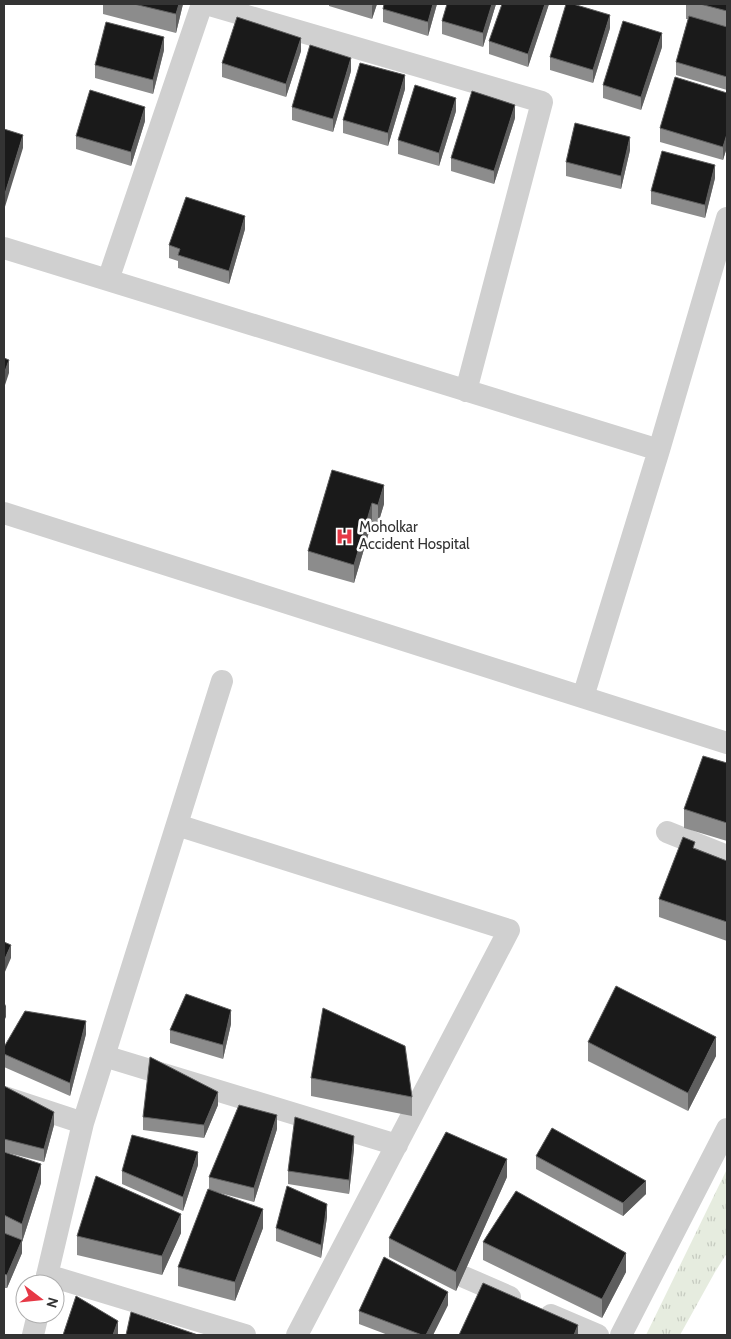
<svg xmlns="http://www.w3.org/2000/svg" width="731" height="1339" font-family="Cabin,sans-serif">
  <defs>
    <pattern id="grass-tufts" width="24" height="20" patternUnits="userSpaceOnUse" patternTransform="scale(1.25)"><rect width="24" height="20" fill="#e6ecdf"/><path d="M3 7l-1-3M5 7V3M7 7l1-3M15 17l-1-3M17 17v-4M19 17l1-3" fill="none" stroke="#c6cbc0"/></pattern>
  </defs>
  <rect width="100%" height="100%" fill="#fff"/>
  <path fill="url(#grass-tufts)" d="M727,1169V1253L715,1272L680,1335H646Z"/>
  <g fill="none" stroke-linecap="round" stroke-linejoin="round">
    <path stroke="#d0d0d0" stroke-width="22" d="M206,4L542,102L466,391
      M4,248L659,450
      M108,280L202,4
      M4,513L727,743
      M583,697L659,450L727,218
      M177,825L509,930L297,1335
      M667,832L727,856
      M104,1056L397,1145
      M4,1097L83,1123
      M47,1275L245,1335
      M464,1277L510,1297
      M45,1284L83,1123L222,681
      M551,1315L598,1335
      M33,1335L38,1314
      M621,1335L727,1129"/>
  </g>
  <path fill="#8c8c8c" d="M103,4H183L176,33L103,14Z
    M329,4H377L372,19L329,6Z
    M437,4L428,36L383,22V9Z
    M447,4H496L483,47L442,34V21Z
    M549,4L528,67L489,54V41Z
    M686,4H727V90L676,75V62L688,19H686Z
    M610,28L593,83L550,70V57Z
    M662,47L641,110L603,98V85Z
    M164,50L153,94L95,78V65Z
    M301,51L286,97L222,77V63Z
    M351,71L333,132L292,120V107Z
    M405,89L388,146L343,133V120Z
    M727,93V147L723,160L660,142V128Z
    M456,111L439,166L398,154V140Z
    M515,118L494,184L451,171V158Z
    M145,121L131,166L76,149V136Z
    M630,150L621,189L566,176V162Z
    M715,178L705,218L651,204V191Z
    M245,229L229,284L178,268V261L169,258V245Z
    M332,470L384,504L378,524L372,522L354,583L308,570V551Z
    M727,763V841L684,828V809Z
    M695,848L727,861V941L659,917V899Z
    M231,1024L223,1059L170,1043V1030Z
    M86,1034L70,1096L4,1067V1047Z
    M588,1042L716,1056L688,1111L588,1061Z
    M311,1078L412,1097V1116L311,1096Z
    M4,1086L54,1125L44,1162L4,1152Z
    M218,1105L204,1138L143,1130V1117Z
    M277,1129L254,1202L216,1192L263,1228L235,1301L178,1286V1267L209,1189V1177Z
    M354,1149L349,1194L288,1184V1171Z
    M4,1152L41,1183L22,1242V1253L7,1288H4Z
    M536,1156L646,1194L623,1216L536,1169Z
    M198,1165L183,1211L122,1184V1171Z
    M507,1177L456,1291L389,1257V1238Z
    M327,1217L321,1258L276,1241V1228Z
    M181,1233L162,1275L77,1255V1236Z
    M483,1242L626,1272L602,1318L483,1260Z
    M448,1305L433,1335H388L359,1324V1311Z"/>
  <path fill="#5f5f5f" d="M179,4H183L176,33V14Z
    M373,4H377L372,19V6Z
    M433,4H437L428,36V22Z
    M492,4H496L483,47V33Z
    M545,4H549L528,67V54Z
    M610,15V28L593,83V70Z
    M662,33V47L641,110V97Z
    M164,37V50L153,94V80Z
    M301,38V51L286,97V84Z
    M351,58V71L333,132V119Z
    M405,75V89L388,146V133Z
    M456,98V111L439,166V153Z
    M515,105V118L494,184V171Z
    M145,107V121L131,166V152Z
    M727,134V147L723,160V147Z
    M23,135V148L4,210V197Z
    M630,137V150L621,189V176Z
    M715,165V178L705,218V205Z
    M245,216V229L229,284V271Z
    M9,360V373L4,388V374Z
    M384,485V504L378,524V505Z
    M372,503V522L354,583V565Z
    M11,945V958L4,974V961Z
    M6,1004V1017L4,1021V1008Z
    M231,1010V1024L223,1059V1045Z
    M86,1021V1034L70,1096V1083Z
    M716,1037V1056L688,1111V1093Z
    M218,1092V1105L204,1138V1125Z
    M54,1112V1125L44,1162V1149Z
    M277,1115V1129L254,1202V1188Z
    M354,1136V1149L349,1194V1180Z
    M198,1152V1165L183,1211V1197Z
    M507,1159V1177L456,1291V1272Z
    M41,1164V1183L22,1242V1224Z
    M646,1181V1194L623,1216V1203Z
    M327,1204V1217L321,1258V1245Z
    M263,1209V1228L235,1301V1282Z
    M181,1214V1233L162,1275V1256Z
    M22,1240V1253L7,1288V1275Z
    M626,1253V1272L602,1318V1299Z
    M448,1292V1305L433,1335H426Z
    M5,1308V1321L4,1327V1314Z
    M118,1321V1335H113Z
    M578,1325V1335H574Z"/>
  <path fill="#1a1a1a" stroke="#5f5f5f" d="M134,4H179L176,14Z
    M384,4H433L428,22L383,9Z
    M447,4H492L483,33L442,21Z
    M502,4H545L528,54L489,41Z
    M566,4H573L610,15L593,70L550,57Z
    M700,4H727V11Z
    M689,16L727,27V77L676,62Z
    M237,17L301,38L286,84L222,63Z
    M623,21L662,33L641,97L603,85Z
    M106,22L164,37L153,80L95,65Z
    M310,45L351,58L333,119L292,107Z
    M360,63L405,75L388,133L343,120Z
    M675,77L727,93V134L723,147L660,128Z
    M415,85L456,98L439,153L398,140Z
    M90,90L145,107L131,152L76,136Z
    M472,91L515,105L494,171L451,158Z
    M575,123L630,137L621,176L566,162Z
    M4,129L23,135L4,197Z
    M662,151L715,165L705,205L651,191Z
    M186,197L245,216L229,271L178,255L180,249L169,245Z
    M4,358L9,360L4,374Z
    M332,470L384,485L378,505L372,503L354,565L308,551Z
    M703,756L727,763V823L684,809Z
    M683,837L695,842L693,848L727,861V922L659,899Z
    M4,942L11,945L4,961Z
    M616,986L716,1037L688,1093L588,1042Z
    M186,994L231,1010L223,1045L170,1030Z
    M323,1008L405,1046L412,1097L311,1078Z
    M25,1011L86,1021L70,1083L4,1054V1047Z
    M150,1057L218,1092L204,1125L143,1117Z
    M4,1086L54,1112L44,1149L4,1139Z
    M239,1105L277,1115L254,1188L209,1177Z
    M295,1117L354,1136L349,1180L288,1171Z
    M552,1128L646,1181L623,1203L536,1156Z
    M446,1132L507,1159L456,1272L389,1238Z
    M132,1135L198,1152L183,1197L122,1171Z
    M4,1152L41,1164L22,1224L4,1215Z
    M96,1176L181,1214L162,1256L77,1236Z
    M287,1186L327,1204L321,1245L276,1228Z
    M208,1189L263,1209L235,1282L178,1267Z
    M516,1191L626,1253L602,1299L483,1242Z
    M4,1233L22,1240L7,1275L4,1274Z
    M384,1257L448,1292L426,1335H422L359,1311Z
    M483,1283L578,1325L574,1335H459Z
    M76,1296L118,1321L113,1335H63Z
    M131,1312L198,1335H126Z"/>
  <defs>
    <symbol id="hospital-bare" viewBox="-9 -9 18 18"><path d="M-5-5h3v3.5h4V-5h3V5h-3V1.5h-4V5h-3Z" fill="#e63946" stroke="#fff" stroke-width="2.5" paint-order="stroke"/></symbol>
  </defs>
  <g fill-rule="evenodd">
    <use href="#hospital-bare" x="332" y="524" width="25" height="25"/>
  </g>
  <g text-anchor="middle" stroke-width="5" stroke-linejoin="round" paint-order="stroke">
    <g font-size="15" fill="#333" stroke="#fff" text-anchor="start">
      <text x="359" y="532">Moholkar<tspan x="359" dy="17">Accident Hospital</tspan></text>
    </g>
  </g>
  <rect width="731" height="1339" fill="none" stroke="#333333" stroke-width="10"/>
  <g transform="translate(40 1299) rotate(106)"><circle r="24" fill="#ffffff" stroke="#adadad"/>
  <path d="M0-4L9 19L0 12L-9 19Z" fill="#e63946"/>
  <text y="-8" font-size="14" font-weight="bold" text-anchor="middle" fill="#333333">N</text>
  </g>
</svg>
